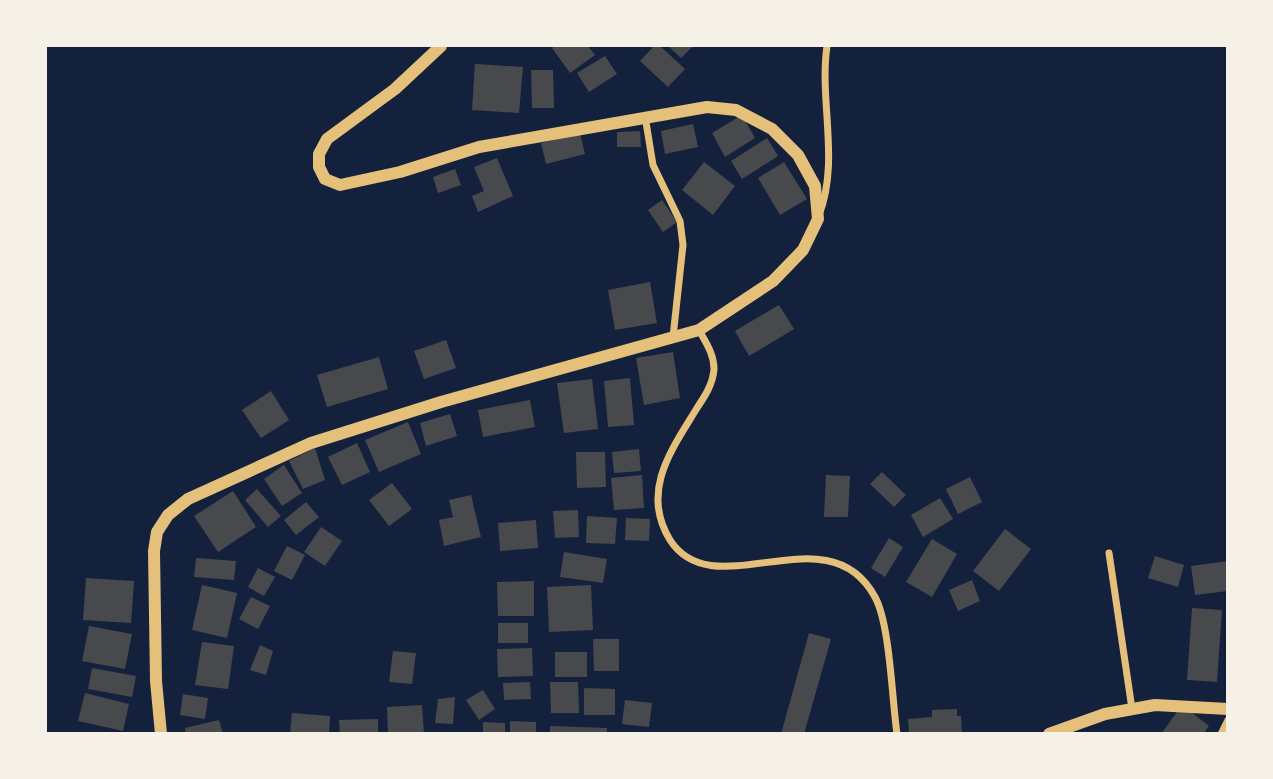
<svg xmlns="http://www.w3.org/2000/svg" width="1273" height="779" font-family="'Open Sans',sans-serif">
  <rect width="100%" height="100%" fill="#14213d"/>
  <path fill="#48494c" d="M555,46H588L595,55L570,73L552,48Z
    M654,46H660L685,69L668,87L640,61Z
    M668,46H693L681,58Z
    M605,56L617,74L589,92L577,73Z
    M475,64L523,67L519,113L472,110Z
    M531,70H553L554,108H532Z
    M742,115L755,138L725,157L712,133Z
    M693,124L698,147L665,154L661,131Z
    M640,131L641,147H617V132Z
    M580,133L585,154L546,164L541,143Z
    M767,138L778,156L742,179L731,161Z
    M497,158L513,196L478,212L472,196L484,191L474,167Z
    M704,162L735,186L713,215L682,190Z
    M784,162L807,199L780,215L758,178Z
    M455,169L461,185L438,193L433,177Z
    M662,200L677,222L663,232L648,210Z
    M650,282L657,323L615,330L608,290Z
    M779,305L794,329L749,356L735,331Z
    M446,340L456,368L424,379L414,351Z
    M673,352L680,398L644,405L636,358Z
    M379,357L388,389L327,407L317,375Z
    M630,378L634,425L608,427L604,381Z
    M592,379L598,429L564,433L557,383Z
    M271,391L289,420L261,438L242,410Z
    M530,400L535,427L483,437L478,410Z
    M450,414L457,436L426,446L420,423Z
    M408,422L421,454L379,472L365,440Z
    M357,443L370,472L342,485L328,457Z
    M315,448L325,480L303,489L289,461Z
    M639,449L641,471L614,473L612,452Z
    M576,452H605L606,487L577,488Z
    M284,465L302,493L282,506L264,479Z
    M882,472L906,495L894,507L870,484Z
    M642,475L644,508L614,510L611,478Z
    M826,475L850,476L848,517H824Z
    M970,477L982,502L958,514L946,489Z
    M392,483L412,509L389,526L369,500Z
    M257,489L281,516L268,527L245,500Z
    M233,491L256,527L218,552L194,516Z
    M471,495L481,537L444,546L439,520L453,517L449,500Z
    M940,498L953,519L923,537L911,515Z
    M306,502L319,517L296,535L284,520Z
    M578,510L579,537L555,538L553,511Z
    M587,516L617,518L615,544L586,543Z
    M626,518L650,519L649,541L625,540Z
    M536,520L538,548L500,551L498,523Z
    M321,527L342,541L325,566L304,552Z
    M1005,529L1031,549L999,591L973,571Z
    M889,538L903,547L885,577L871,568Z
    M932,539L957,554L932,597L906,582Z
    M287,546L305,555L292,580L274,571Z
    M564,552L607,559L603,583L560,577Z
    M1155,556L1184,565L1178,587L1148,578Z
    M196,558L236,561L234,580L194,577Z
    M1228,561V591L1195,595L1191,566Z
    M258,568L275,577L264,596L248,587Z
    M86,578L134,581L131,623L83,620Z
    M972,580L980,601L958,611L949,590Z
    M534,581V616H498L497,582Z
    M202,585L237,593L227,638L192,630Z
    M591,585L593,630L549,632L547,587Z
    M251,597L270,606L258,629L239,619Z
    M1192,608L1222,610L1217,682L1187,680Z
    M498,623H528V643H498Z
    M89,626L132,634L125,669L82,661Z
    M809,633L831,639L804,734H781Z
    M593,639H619V671H594Z
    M202,642L234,646L228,689L195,685Z
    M260,645L273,651L266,675L250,670Z
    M532,648L533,676L498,677L497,649Z
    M393,651L416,653L412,684L389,682Z
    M555,652H587V677H555Z
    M92,668L136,676L132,697L88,689Z
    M530,682L531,699L504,700L503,683Z
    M550,682H578L579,713H551Z
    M584,688L615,689V715H584Z
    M483,690L495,709L479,720L466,700Z
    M85,693L129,704L123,731L78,721Z
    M183,694L208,698L205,719L180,715Z
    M455,697L453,724L435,723L438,699Z
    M625,700L652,703L649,727L622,724Z
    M422,705L424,734H388L387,707Z
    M1182,705L1209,726L1205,731L1208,734H1161Z
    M957,709V716H961L962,734H909L908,719L932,717V710Z
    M292,713L330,716L329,734H290Z
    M378,719V734H340L339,720Z
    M219,720L223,734H186L185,728Z
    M510,721L536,722V734H510Z
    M483,722L505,723V734H483Z
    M550,726L607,728V734H550Z"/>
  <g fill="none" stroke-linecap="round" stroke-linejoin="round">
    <path stroke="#e5c07b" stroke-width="7" d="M645,116L653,165L680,221L683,245L673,337
      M819,215C840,161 819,101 827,46
      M699,330C706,343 714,354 714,369C713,384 705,396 697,408C672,449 640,491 670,540C714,609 828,510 875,597C890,624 892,700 897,734
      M1109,553L1132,709
      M1221,734L1228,720"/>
    <path stroke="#e5c07b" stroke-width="12" d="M161,734L156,681L154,551L157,532L168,515L188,499L311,443L441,402L699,330L773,281L803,250L818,219L815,186L798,155L772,129L736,110L707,107L479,147L400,172L340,185L325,179L319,167V154L327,139L395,89L441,46
      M1049,734L1105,714L1155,705L1228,709"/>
  </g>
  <rect width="1273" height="779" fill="none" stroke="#f6f1e7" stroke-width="94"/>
</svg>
